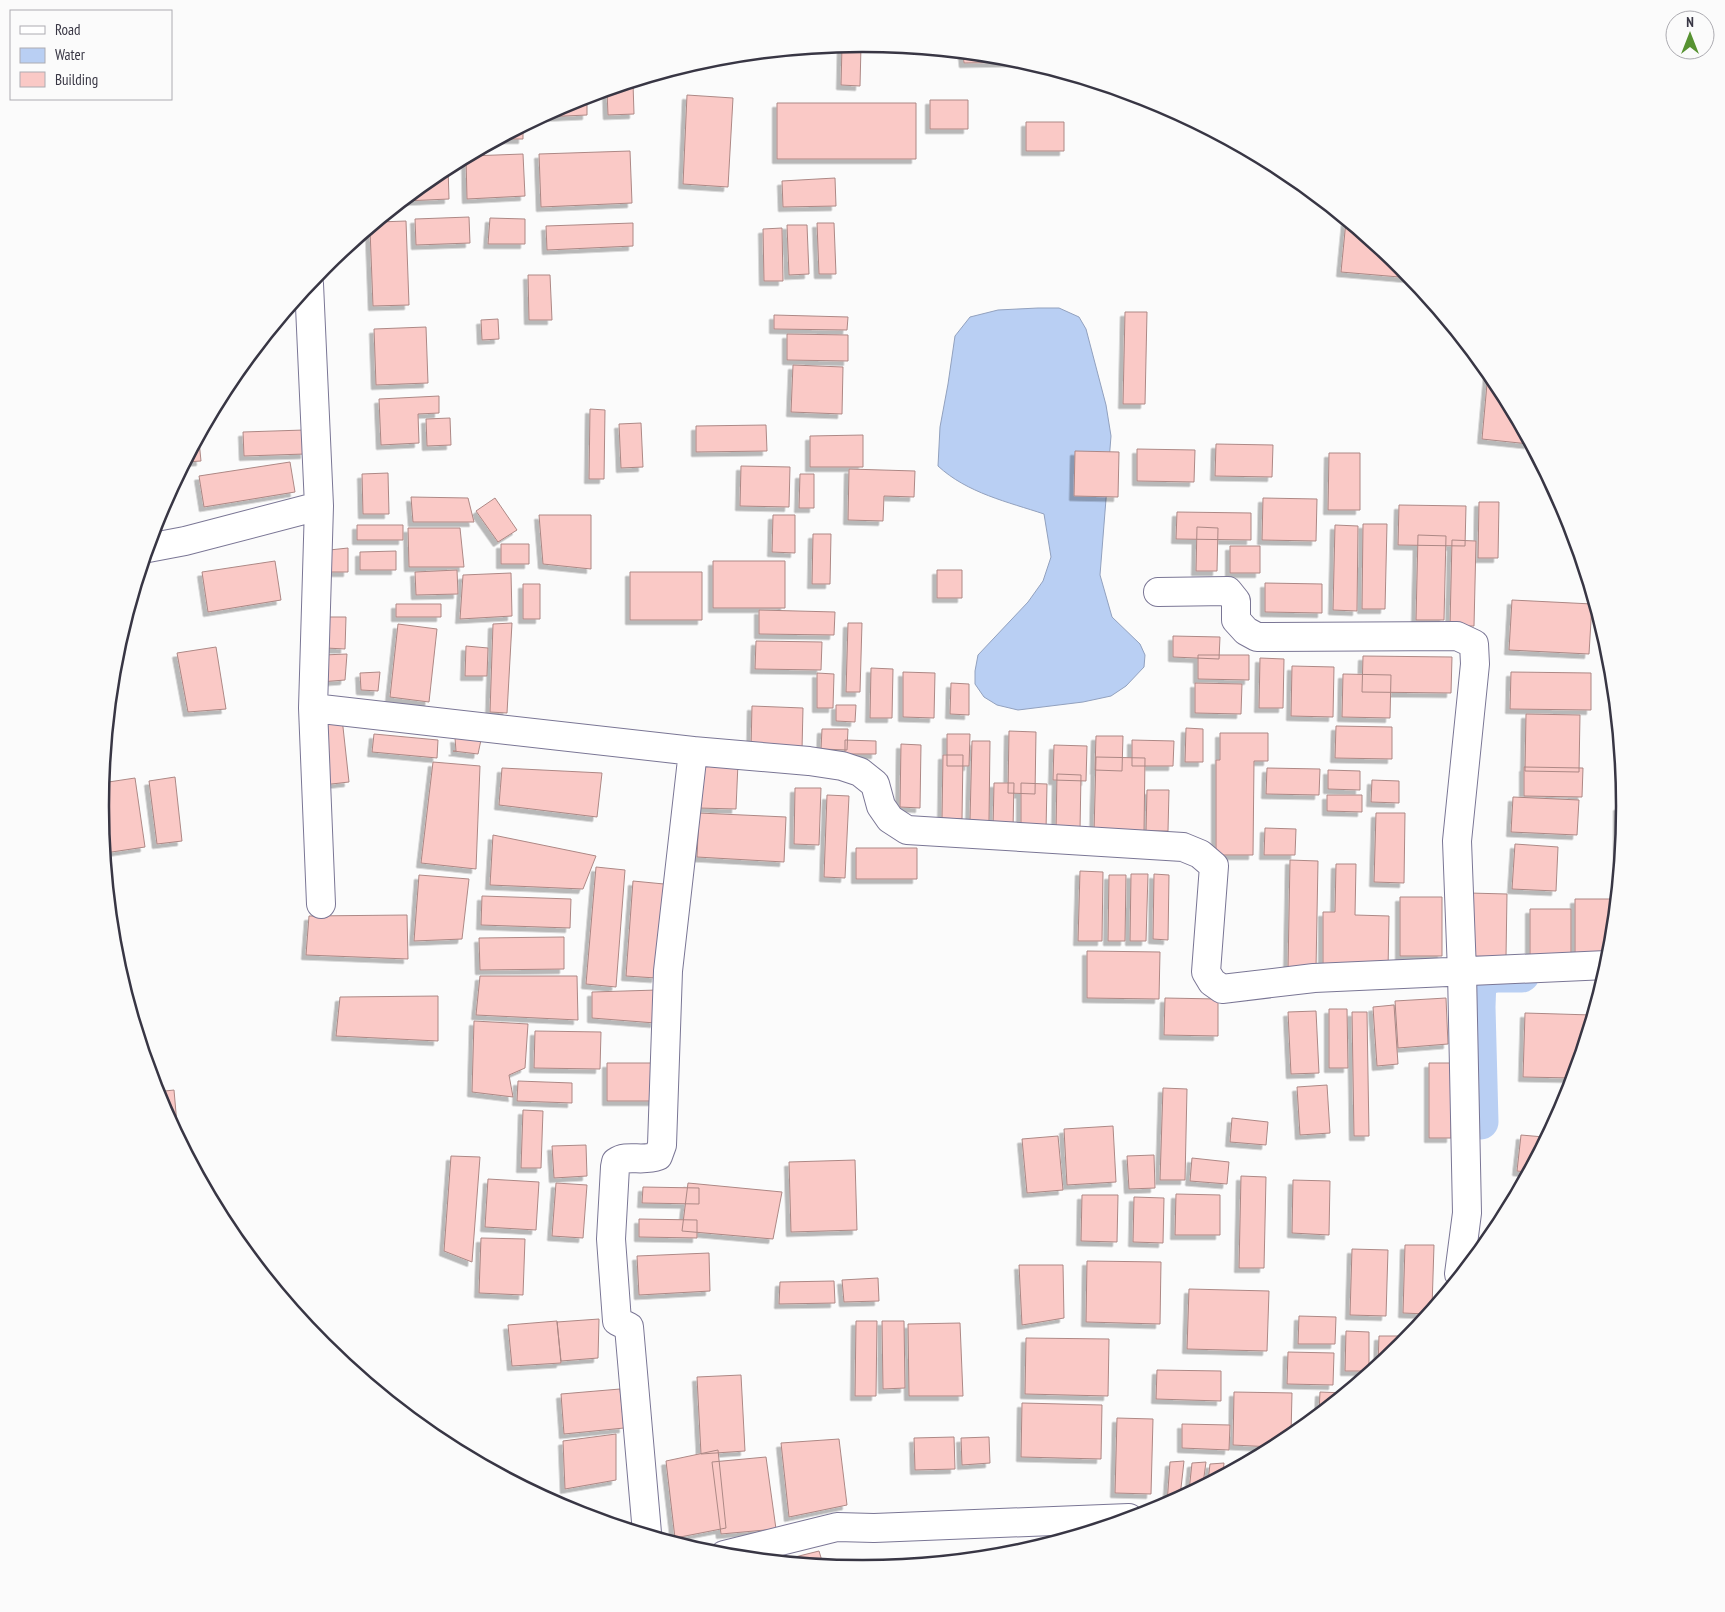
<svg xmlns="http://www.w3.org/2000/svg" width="1725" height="1612" font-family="'PT Sans Narrow',sans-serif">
  <defs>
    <filter id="shadow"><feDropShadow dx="-4.5" dy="4.5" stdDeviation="0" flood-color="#0004"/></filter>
  </defs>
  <rect width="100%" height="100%" fill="#fbfbfb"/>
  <path fill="#b9cff3" stroke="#92a1be" d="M1038,308H1059L1079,317L1086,329L1106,405L1111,436L1100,575L1112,617L1140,644L1145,655L1144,667L1126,686L1111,696L1083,702L1018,710L997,705L984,697L975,684V671L978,655L1028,602L1043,581L1051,557L1044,514C1008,502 967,493 938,466L940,427L948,384L955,336L970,317L998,310Z"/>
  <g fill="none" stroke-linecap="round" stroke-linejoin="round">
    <path stroke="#b9cff3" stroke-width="35" d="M1481,1122L1478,1007L1479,979L1496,975H1522"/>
  </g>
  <path fill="#fac9c6" stroke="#ad8885" filter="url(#shadow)" d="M842,46H861L860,86L841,85Z
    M963,54L1011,58L1019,61V62L964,63Z
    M633,83L634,114L608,115L607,91Z
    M687,95L733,98L728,187L683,184Z
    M587,97V115L543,117L571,102Z
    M930,100H968V129H930Z
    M777,103H916V159H777Z
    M1026,122H1064V151H1026Z
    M523,127V139H500Z
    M630,151L632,203L541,207L539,154Z
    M523,154L525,196L467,199L466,158L470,156Z
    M448,167L449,199L404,201L439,172Z
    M835,178L836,206L783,207L782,181Z
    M469,217L470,243L416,245L415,219Z
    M490,218L525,219V244H488Z
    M406,221L409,305L373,306L370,229L379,222Z
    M1346,221L1402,267L1411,278L1341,272Z
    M633,223V246L547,250L546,226Z
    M817,223H834L836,274H819Z
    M787,225H807L809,274L789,275Z
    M782,228L783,281H764L763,229Z
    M528,275H550L552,320H529Z
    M1125,312H1147L1145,404H1123Z
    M774,315L848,317L847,330L774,329Z
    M498,319L499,339L482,340L481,320Z
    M426,327L428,383L376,385L374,329Z
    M787,334L848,335V361L787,360Z
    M793,365L843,367L842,414L791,412Z
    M1488,373L1496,383L1529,444L1482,439Z
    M439,396V413L418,414L419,443L381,445L379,399Z
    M590,409L605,410L604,479H589Z
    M450,418L451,445L427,446L426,419Z
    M641,423L643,467L621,468L619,424Z
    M766,425L767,451L696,452V426Z
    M304,430L305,454L244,456L243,432Z
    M863,435V467H810V436Z
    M198,441H199L201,461L186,462Z
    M1216,444L1273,445L1272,477L1215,476Z
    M1137,449L1195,450L1194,482L1137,481Z
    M1075,451L1119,452L1118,497L1074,496Z
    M1329,453H1360V510H1328Z
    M290,462L295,492L204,507L199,476Z
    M741,466L790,467L789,507L740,506Z
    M849,469L915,471L914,497L884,496L883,521L848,520Z
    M388,473L389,514H363L362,474Z
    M800,474H814V508H799Z
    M411,497L468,498L474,522H413Z
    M495,498L517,530L498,542L476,511Z
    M1263,498L1317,499L1316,541L1262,540Z
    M1479,502H1499L1498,558H1478Z
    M1399,505L1466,506L1465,546L1398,545Z
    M1177,512L1251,513V540L1176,539Z
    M539,515H591V569L543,564Z
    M773,515H795V553L772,552Z
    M1363,524H1387L1385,609H1362Z
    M357,525H403V540H357Z
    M1335,525L1358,526L1357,611L1333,610Z
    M1197,527L1218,528L1217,571H1196Z
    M408,528H460L464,567H409Z
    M813,534H831L830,584H812Z
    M1418,535L1446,536L1444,620H1416Z
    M1452,540L1476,541L1474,626H1450Z
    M501,544H529V564H501Z
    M1230,546H1260V573H1230Z
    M348,548V572H320V551Z
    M396,551V570H360V552Z
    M275,561L281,600L208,612L202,572Z
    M713,561H785V608H713Z
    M457,570L458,594L416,595L415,572Z
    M937,570H962V598H937Z
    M630,572H702V620H630Z
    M511,573L512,616L460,619L463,575Z
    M1265,583L1322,584V613L1265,612Z
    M523,584H540V619H523Z
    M1512,600L1592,604L1589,654L1509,650Z
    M396,604H441V617H396Z
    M759,610L835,612L834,635L759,634Z
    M327,617H346L345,649L326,648Z
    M512,623L507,713L490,712L493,624Z
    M848,623H862L860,692H846Z
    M398,624L437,629L429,702L390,697Z
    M1173,636L1220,637L1219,659L1173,657Z
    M756,641L822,642L821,670L755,669Z
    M466,646L488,648L487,676H465Z
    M216,647L226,709L188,712L177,653Z
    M347,654L345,680L320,682L323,655Z
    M1198,655H1249V680L1198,679Z
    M1363,656L1452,657L1451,693L1362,692Z
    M1260,658L1284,659L1283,708H1259Z
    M1292,666L1334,667L1333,717L1291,716Z
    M871,668L893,669L892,718H870Z
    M380,672L378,691L361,690L360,673Z
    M903,672L935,673L934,718L903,717Z
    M1511,672L1591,673V710L1510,709Z
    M817,673L834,674L833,708H817Z
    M1343,674L1391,675L1390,718L1342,717Z
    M951,683L969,684V715L950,714Z
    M1195,683L1242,684L1241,714L1195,713Z
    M836,705H856L855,722L836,721Z
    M752,706L803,708L802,750L751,748Z
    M1526,714L1580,715L1579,772L1525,771Z
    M342,718L349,782L323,785L316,721Z
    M1336,726L1392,727V759L1335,758Z
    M1186,728L1203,729V762H1185Z
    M822,729H848L847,750L821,749Z
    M1009,731L1036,732L1035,794L1008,793Z
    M1220,733H1268V761H1254L1253,855H1216V760H1220Z
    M374,734L438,740L437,758L372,752Z
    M947,734H970L969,766H947Z
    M1096,736H1123L1122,771L1095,770Z
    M455,738L481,740L478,754L453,751H456Z
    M845,740L876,741V754H845Z
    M1132,740L1174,741L1173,766H1132Z
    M972,741H990L989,821L970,820Z
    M901,744L921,745L920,808L900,807Z
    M1054,745L1087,746L1086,781L1053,780Z
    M943,755H963L962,819L942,818Z
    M1096,757L1145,758L1144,833L1094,832Z
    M699,761L738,763L736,809L698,808Z
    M433,762L480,766L476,869L421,863Z
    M1524,767L1583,768L1582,797L1524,796Z
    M502,768L602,773L597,817L499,805Z
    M1267,768L1320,769L1319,795L1266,794Z
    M1328,770L1360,771V790L1328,789Z
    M1057,774L1081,775L1080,830H1056Z
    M175,777L182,841L157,844L149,781Z
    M135,778L145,847L105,853L100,806L102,783Z
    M1372,780L1399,781V803L1371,802Z
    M994,783H1014L1013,829H993Z
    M1021,783L1047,784L1046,831L1021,830Z
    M795,788H821L819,845L794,844Z
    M1147,790H1169L1168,831H1146Z
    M827,795L849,796L845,878L824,877Z
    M1327,795H1362V812L1327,811Z
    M1513,797L1579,800L1577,835L1511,832Z
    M1618,806H1625L1619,861H1618Z
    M699,813L786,817L784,862L697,857Z
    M1376,813H1405L1404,883L1374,882Z
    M1265,828L1296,829L1295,855H1264Z
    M493,835L596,856L583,889L490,885Z
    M1515,844L1558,847L1556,891L1512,889Z
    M856,848H917V879H856Z
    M1290,860L1318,861L1316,969H1288Z
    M1336,864H1356L1355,915L1389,916L1388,971L1323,970V912H1335Z
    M596,867L625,870L616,987L586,984Z
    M1080,871L1103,872L1102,941H1078Z
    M1131,874H1148L1146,941H1130Z
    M1154,874L1169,875L1168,940L1153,939Z
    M419,875L469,879L462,939L414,941Z
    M1109,875H1126L1125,941H1108Z
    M633,881L664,884L656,978L626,976Z
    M1469,893L1507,894L1506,957L1468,956Z
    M482,896L571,899L570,928L481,925Z
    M1400,897H1442V956H1400Z
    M1575,899H1610V956H1575Z
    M1530,909H1571V962L1530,961Z
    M407,915L408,959L306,955L309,916Z
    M564,937V969L480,970L479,938Z
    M1087,951L1160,952L1159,999L1087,998Z
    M480,976H577L578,1020L476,1015Z
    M657,990L655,1023L592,1018V992Z
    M438,996V1041L336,1036L340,997Z
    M1165,998L1218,999V1036L1164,1035Z
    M1446,998L1448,1044L1398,1048L1395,1001Z
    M1394,1005L1398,1064L1377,1066L1373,1007Z
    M1329,1009H1347L1348,1068H1329Z
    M1316,1011L1319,1073L1291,1074L1288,1012Z
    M1352,1012H1367L1369,1136H1354Z
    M1525,1013L1592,1015L1573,1078L1523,1077Z
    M474,1021L528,1024L525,1068L509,1075L513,1097L472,1092Z
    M535,1031L601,1032L600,1069L534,1068Z
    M607,1063H661V1101H607Z
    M1429,1063H1452L1451,1138H1429Z
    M518,1081L572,1083V1103L517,1101Z
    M1327,1085L1330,1133L1300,1135L1297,1087Z
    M1163,1088L1187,1089L1185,1180H1160Z
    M174,1090L177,1124H173L156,1092Z
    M523,1110L543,1111L541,1168H521Z
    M1232,1118L1268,1122L1266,1145L1230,1142Z
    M1113,1126L1116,1182L1067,1185L1064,1129Z
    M1521,1135L1544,1137V1141L1527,1172L1517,1171Z
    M1058,1136L1063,1190L1027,1193L1022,1139Z
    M586,1145L587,1176L554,1178L552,1146Z
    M1154,1155L1155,1188L1129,1189L1127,1156Z
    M451,1156L480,1157L472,1262L444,1251Z
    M1192,1158L1229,1162L1227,1184L1190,1181Z
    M855,1160L857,1230L791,1232L789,1162Z
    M1241,1176L1266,1177L1264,1268H1239Z
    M488,1179L539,1182L536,1230L485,1227Z
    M1293,1180L1330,1181L1329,1235L1292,1233Z
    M556,1183L587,1185L583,1238L552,1236Z
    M688,1183L782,1192L773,1239L682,1231Z
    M643,1187L699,1188V1204L642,1203Z
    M1176,1194L1220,1195V1235H1175Z
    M1082,1195H1118L1117,1242L1081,1241Z
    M1134,1197L1164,1198L1163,1243L1133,1242Z
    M639,1219L697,1220V1238L639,1237Z
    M481,1238L525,1239L523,1295L479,1293Z
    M1405,1245H1434L1432,1308L1427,1314L1403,1313Z
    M1352,1249L1388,1250L1386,1316L1350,1315Z
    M709,1253L710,1291L639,1295L637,1256Z
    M1087,1261L1161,1262L1160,1324L1086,1322Z
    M1019,1265H1063L1064,1318L1022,1325Z
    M878,1278L879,1301L844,1302L842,1280Z
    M834,1281L835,1303L779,1304L780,1282Z
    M1189,1289L1269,1291L1267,1351L1187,1349Z
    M1299,1316L1336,1317L1335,1344H1298Z
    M599,1319L598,1358L561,1361L557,1322Z
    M557,1321L561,1363L512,1366L508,1325Z
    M856,1321H877L876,1396H855Z
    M882,1321H904L905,1388L883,1389Z
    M960,1323L963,1396H909L908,1324Z
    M1346,1331L1369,1332V1371H1345Z
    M1379,1336H1405V1341L1378,1364Z
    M1026,1338L1109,1339L1108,1396L1025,1394Z
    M1288,1352L1334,1353L1333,1385L1287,1384Z
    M1157,1370L1221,1371V1401L1156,1399Z
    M741,1375L745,1451L701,1454L697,1377Z
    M620,1389L624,1428L564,1434L561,1394Z
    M1234,1392L1292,1393L1291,1435L1273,1447L1233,1445Z
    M1320,1392L1344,1393L1319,1413Z
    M1022,1403L1102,1405L1101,1459L1021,1457Z
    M1117,1418L1153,1419L1151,1494L1115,1493Z
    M1182,1424L1230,1425L1229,1450L1182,1448Z
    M616,1434V1480L565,1489L563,1441Z
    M954,1437L955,1469L915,1470L914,1438Z
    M989,1437L990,1463L962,1465L961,1438Z
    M839,1439L847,1505L789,1517L781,1443Z
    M718,1450L726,1528L675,1538L666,1461Z
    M766,1457L776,1529L721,1534L712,1462Z
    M1184,1461L1180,1497L1167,1504L1170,1462Z
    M1206,1462L1203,1484L1189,1491L1192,1463Z
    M1224,1463L1223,1474L1208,1481L1210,1464Z
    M819,1551L823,1564L783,1560Z"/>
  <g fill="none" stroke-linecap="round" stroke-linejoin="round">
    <defs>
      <path id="street" d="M309,284L319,506L313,708L321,904
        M148,548L185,541L319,506
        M1158,592L1228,591L1236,601V620L1246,631L1257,637L1457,636L1474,644L1475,664L1457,841L1462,972L1467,1213L1459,1274
        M313,708L693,751L809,761L842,766L860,772L875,784L881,806L890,819L907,830L1183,847L1200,854L1214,866L1206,972L1212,982L1222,989L1314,978L1607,965
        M647,1533L629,1327L617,1321L611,1239L615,1167L616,1162C627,1154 642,1162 658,1156L662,1145L668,971L693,751
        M724,1555L837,1527L874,1528L1129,1518"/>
    </defs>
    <use href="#street" stroke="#7a7695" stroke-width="30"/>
    <use href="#street" stroke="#fff" stroke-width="28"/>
  </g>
  <path d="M0 0H1725V1612H0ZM862 52H863A753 753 0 0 1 1616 805V807A753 753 0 0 1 863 1560H862A753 753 0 0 1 109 807V805A753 753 0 0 1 862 52Z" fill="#fbfbfb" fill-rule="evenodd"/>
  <path fill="none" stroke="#383644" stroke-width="2.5" d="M862 52H863A753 753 0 0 1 1616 805V807A753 753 0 0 1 863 1560H862A753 753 0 0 1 109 807V805A753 753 0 0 1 862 52Z"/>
  <rect x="10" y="10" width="162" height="90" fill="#fbfbfb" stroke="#adacb2"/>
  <rect x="20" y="26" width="25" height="8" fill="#ffffff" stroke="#adacb2"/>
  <text x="55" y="35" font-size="15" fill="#383644">Road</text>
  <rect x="20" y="48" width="25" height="15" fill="#b9cff3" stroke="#adacb2"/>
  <text x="55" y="60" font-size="15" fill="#383644">Water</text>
  <rect x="20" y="72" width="25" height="15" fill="#fac9c6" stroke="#adacb2"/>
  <text x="55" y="85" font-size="15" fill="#383644">Building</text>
  <g transform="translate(1690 35)"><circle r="24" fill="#fbfbfb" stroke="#adacb2"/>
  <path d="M0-4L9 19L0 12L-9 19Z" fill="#579231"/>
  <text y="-8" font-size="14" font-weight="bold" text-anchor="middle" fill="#383644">N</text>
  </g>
</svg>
